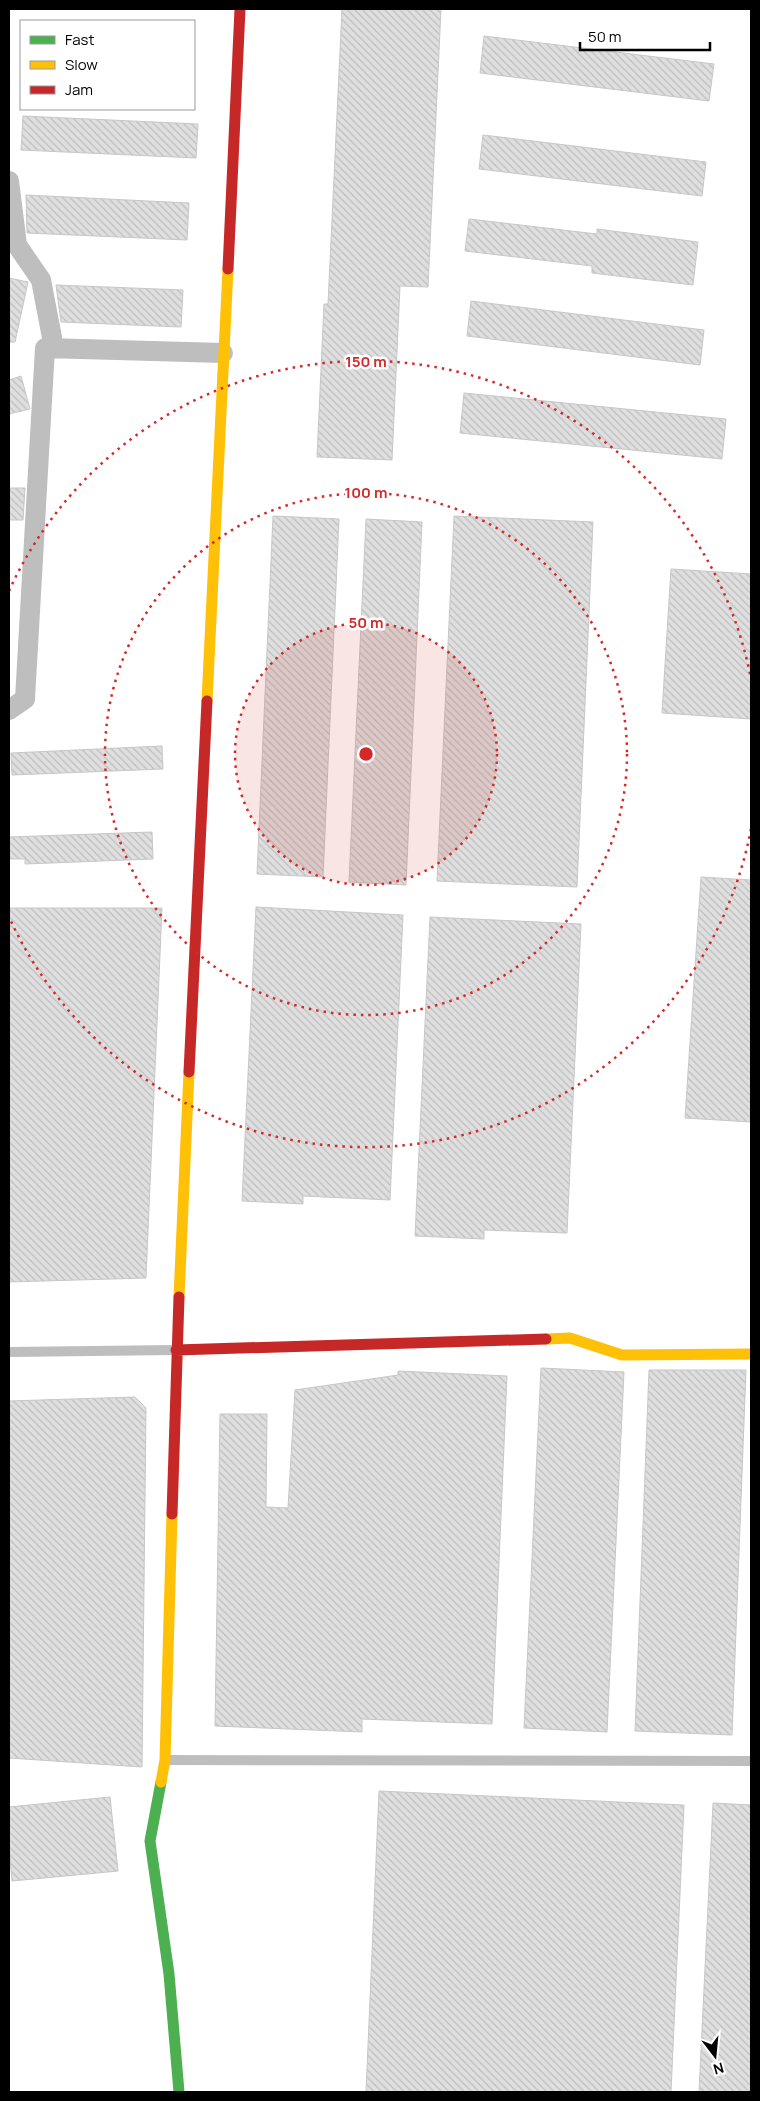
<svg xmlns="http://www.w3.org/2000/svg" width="760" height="2101" font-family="Manrope,sans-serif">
  <defs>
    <pattern id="building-back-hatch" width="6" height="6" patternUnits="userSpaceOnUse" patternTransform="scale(1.25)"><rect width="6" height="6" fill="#dfdfdf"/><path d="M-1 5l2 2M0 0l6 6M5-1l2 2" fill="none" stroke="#bebebe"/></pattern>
  </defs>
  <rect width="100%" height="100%" fill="#fff"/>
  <path fill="url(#building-back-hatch)" stroke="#c7c7c7" d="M342,9H441L428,287L400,286L392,460L317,457L324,304H328Z
    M484,36L714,64L709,101L480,73Z
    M23,116L198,124L196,158L21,150Z
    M483,135L706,162L702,196L479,169Z
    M26,195L189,203L187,240L27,233Z
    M469,219L597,234V229L698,242L693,285L592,273V266L465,251Z
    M9,278L28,282L15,342H9Z
    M56,285L183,290L181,327L61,322Z
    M471,301L704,330L700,365L467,336Z
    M21,376L30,409L9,414V380Z
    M464,393L726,419L722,459L460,433Z
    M9,488H25L23,520H9Z
    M273,516L339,519L323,877L257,874Z
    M454,516L593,522L577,887L437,881Z
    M366,519L422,522L406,885L349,882Z
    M671,569L751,574V719L662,713Z
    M162,746L163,769L12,775L11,753Z
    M152,832L153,859L25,864V859H9V837Z
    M701,877L751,880V1122L685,1118Z
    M256,907L403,915L390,1200L303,1196V1204L242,1201Z
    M9,908H162L146,1278L9,1282Z
    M430,917L581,924L567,1233L484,1230V1239L415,1236Z
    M541,1368L624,1372L607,1732L524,1728Z
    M649,1370H746L732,1735L635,1731Z
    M398,1371L507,1376L492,1724L362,1719V1732L215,1726L220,1414H267L266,1507L288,1508L295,1390L398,1375Z
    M135,1397L146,1408L142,1767L9,1758V1401Z
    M379,1791L684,1805L671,2092H366Z
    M110,1797L118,1871L12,1881L9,1847V1807Z
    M713,1803L751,1805V2092H699Z"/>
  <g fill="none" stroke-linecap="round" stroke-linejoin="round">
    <path stroke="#bebebe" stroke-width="10" d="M9,1352L175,1350
      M166,1760L751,1761"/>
    <path stroke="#bebebe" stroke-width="20" d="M9,181L17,245L41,280L54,348
      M9,710L25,699L45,348L223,353"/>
    <path stroke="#4caf50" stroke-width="11" d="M161,1782L150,1841L169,1974L179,2092"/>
    <path stroke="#ffc107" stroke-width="11" d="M207,701L228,269
      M179,1297L189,1072
      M546,1339L570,1338L622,1355L751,1354
      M161,1782L165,1760L172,1514"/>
    <path stroke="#c62828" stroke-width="11" d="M228,269L240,9
      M189,1072L207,701
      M176,1350L546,1339
      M172,1514L179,1297"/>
  </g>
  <circle cx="366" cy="754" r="131" fill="#d62828" fill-opacity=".12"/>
  <g fill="none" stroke="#d62828" stroke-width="2.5" stroke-dasharray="2.5 5">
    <circle cx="366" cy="754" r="131"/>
    <circle cx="366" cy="754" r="261"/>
    <path d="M751 829A392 392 0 0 1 9 917M9 591A392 392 0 0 1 751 679"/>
  </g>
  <circle cx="366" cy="754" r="8" fill="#d62828" stroke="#fff" stroke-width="2.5"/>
  <g font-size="15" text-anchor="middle" font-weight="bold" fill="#d62828" stroke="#fff" stroke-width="5" stroke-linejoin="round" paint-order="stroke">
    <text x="366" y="367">150 m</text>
    <text x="366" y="498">100 m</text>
    <text x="366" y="628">50 m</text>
  </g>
  <rect width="760" height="2101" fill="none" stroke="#000000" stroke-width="20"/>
  <rect x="20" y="20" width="175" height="90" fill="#ffffff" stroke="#999999"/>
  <rect x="30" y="36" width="25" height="8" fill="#4caf50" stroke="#999999"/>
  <text x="65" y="45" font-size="15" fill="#000000">Fast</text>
  <rect x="30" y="61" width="25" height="8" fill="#ffc107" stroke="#999999"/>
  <text x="65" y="70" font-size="15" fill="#000000">Slow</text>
  <rect x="30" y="86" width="25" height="8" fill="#c62828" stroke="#999999"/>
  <text x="65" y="95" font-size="15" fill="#000000">Jam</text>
  <g transform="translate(715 2056) rotate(164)" stroke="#ffffff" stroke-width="4" paint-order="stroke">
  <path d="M0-4L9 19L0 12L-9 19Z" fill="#000000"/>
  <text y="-8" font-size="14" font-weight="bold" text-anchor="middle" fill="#000000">N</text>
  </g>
  <path d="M580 42v8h130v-8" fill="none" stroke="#000000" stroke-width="2.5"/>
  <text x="588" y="42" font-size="15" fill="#000000" stroke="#ffffff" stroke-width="4" paint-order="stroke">50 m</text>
</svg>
